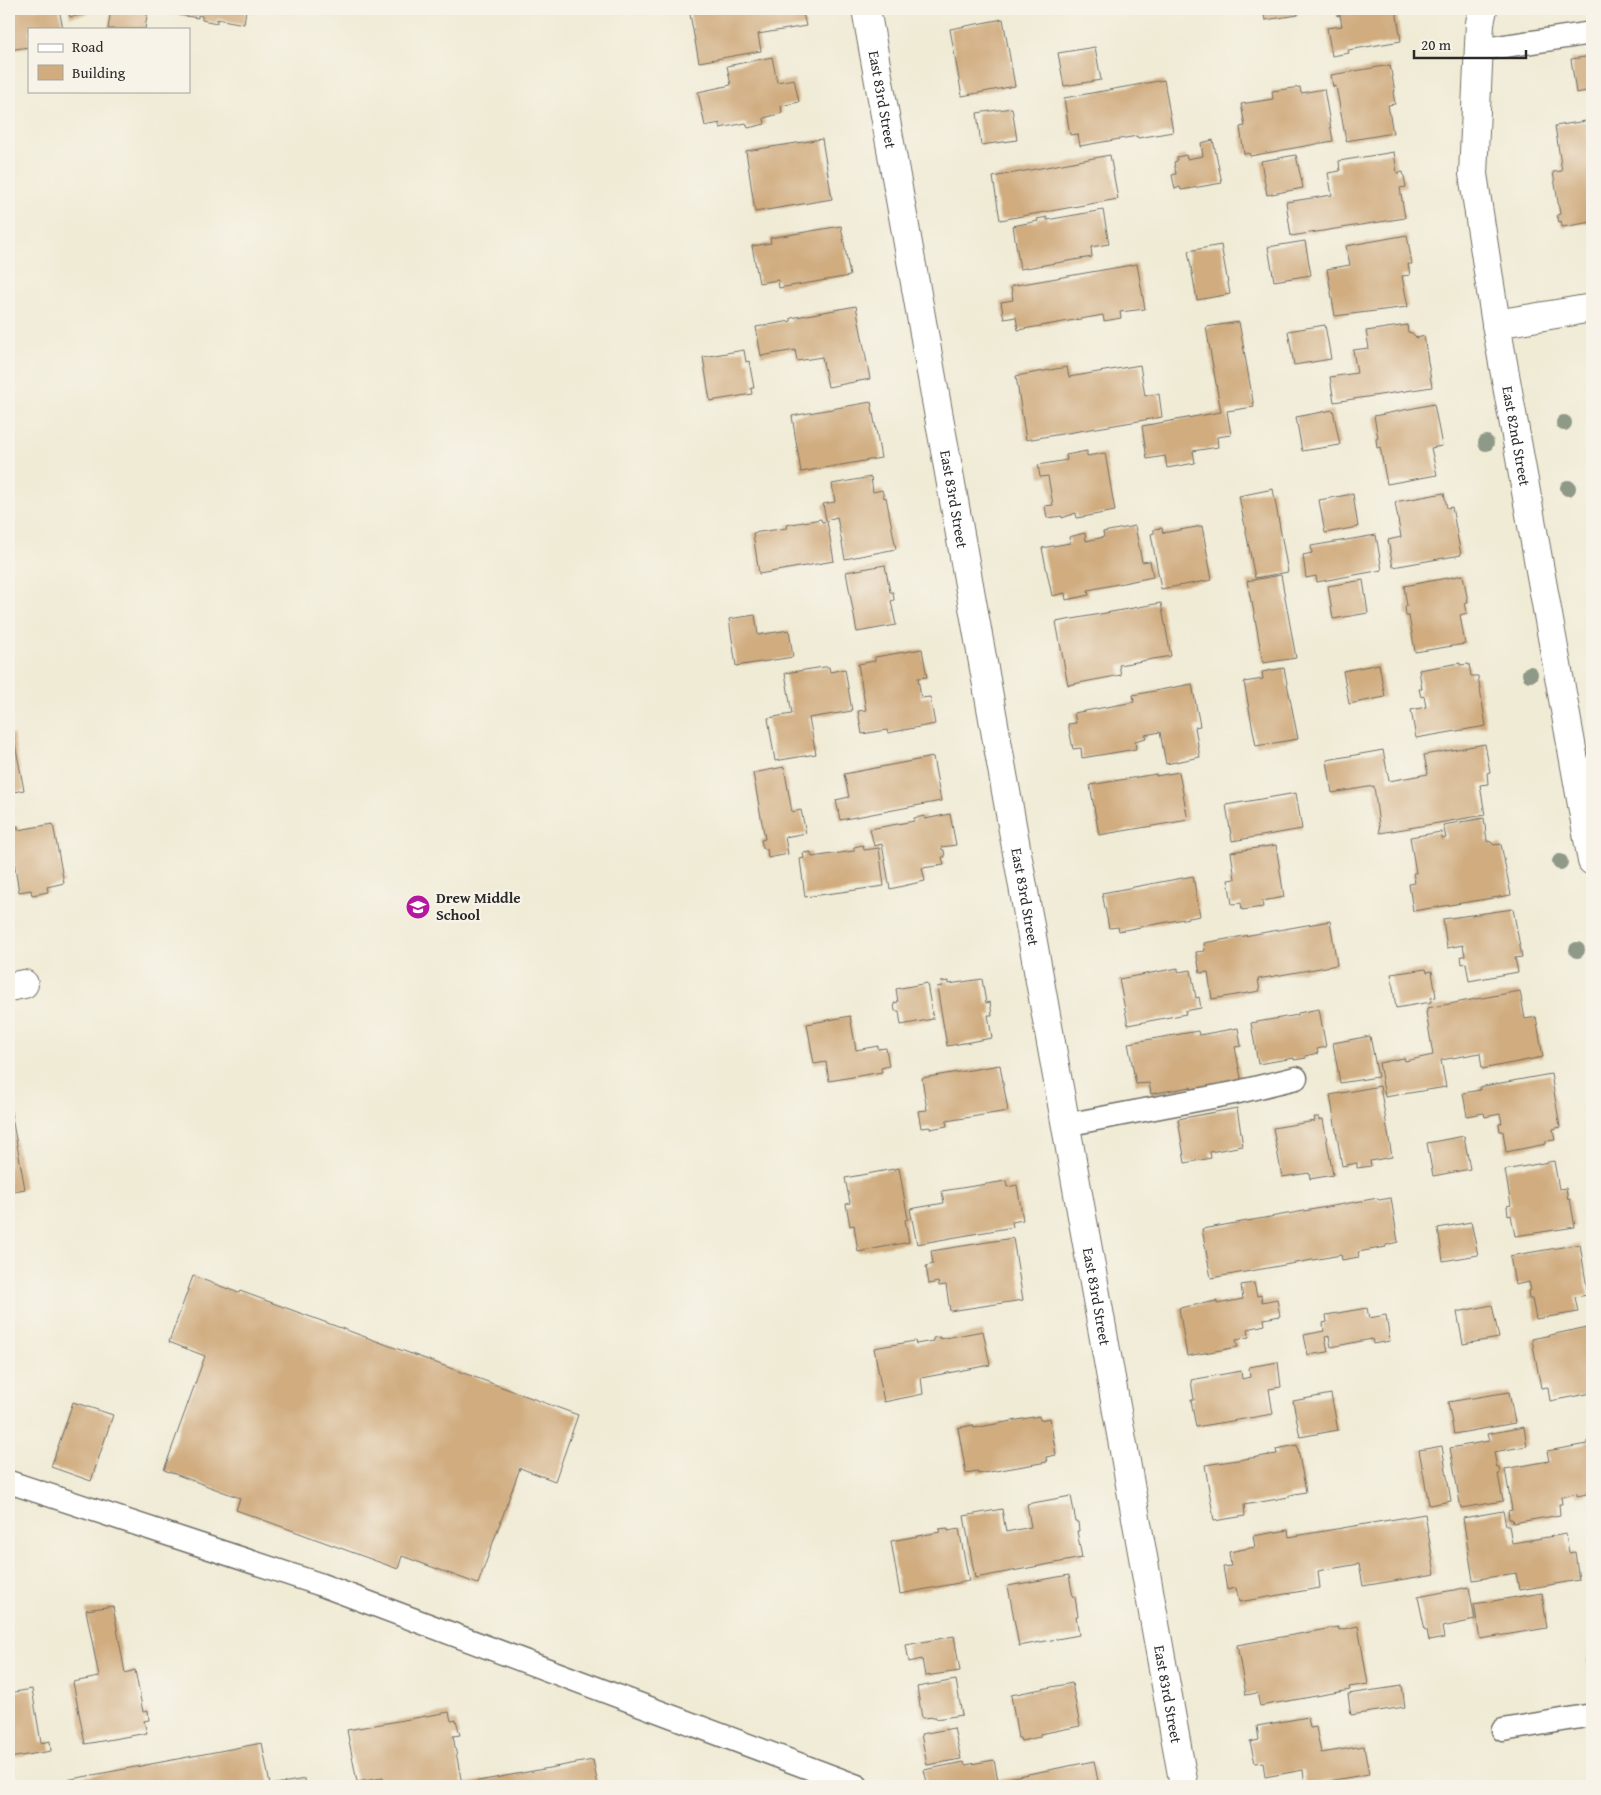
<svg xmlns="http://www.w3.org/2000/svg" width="1601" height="1795" font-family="'Gentium Book Plus',serif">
  <rect width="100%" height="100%" fill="#f7f3e8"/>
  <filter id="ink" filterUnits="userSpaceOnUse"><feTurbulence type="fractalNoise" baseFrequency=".02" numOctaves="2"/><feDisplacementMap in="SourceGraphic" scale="10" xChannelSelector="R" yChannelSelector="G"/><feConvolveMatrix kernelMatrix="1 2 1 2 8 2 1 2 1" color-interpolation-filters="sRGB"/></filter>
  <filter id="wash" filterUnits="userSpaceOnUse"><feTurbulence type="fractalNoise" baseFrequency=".0096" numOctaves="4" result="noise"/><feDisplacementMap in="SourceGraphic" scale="20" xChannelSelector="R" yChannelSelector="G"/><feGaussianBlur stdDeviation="1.12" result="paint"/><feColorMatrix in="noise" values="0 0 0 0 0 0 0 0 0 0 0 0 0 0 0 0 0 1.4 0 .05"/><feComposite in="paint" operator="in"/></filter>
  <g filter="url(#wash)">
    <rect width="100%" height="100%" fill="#f0ebd5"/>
    <g id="blocks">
      <path fill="#d0ac7f" d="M9,9H59L63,29H29V47L9,50Z
        M68,9H102L103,11L70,17Z
        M111,9H148L145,29H108Z
        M162,9H246L244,24L217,19V23L202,20V16L198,15V18L162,12Z
        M689,9H802L806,26L758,34L761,51L699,62Z
        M1263,9H1297L1298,15L1265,20Z
        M1336,9H1396L1401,41L1348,50L1349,53L1332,56L1327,28L1342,26L1340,15L1337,16Z
        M1003,19L1015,86L962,96L950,29Z
        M1095,47L1101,80L1064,86L1058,53Z
        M1592,56V90L1576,93L1571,59Z
        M772,57L777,82L794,79L799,102L781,106L782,113L764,118L765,124L748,128L746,123L720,128V123L705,126L698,92L731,85L727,66Z
        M1390,65L1395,92H1393L1395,104L1388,105L1393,133L1346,141L1336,86L1333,87L1331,75Z
        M1164,80L1173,132L1138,138L1137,136L1080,146L1078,134L1070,135L1064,98Z
        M1300,87L1301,93L1324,89L1333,141L1250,156L1249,153L1244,154L1240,127L1245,126L1241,104L1273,99L1272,91Z
        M1012,108L1017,140L981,145L977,113Z
        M1592,120V222L1562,227L1561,221L1559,222L1557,215L1560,214L1553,172L1562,171L1555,126Z
        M822,139L832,199L755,212L746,151Z
        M1213,140L1222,183L1181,190L1180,187L1175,189L1172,175L1176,174L1174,162L1177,161V157L1186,155L1187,159L1203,156L1201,143Z
        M1394,152L1397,173L1403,172L1406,187L1400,188L1405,218L1291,236L1286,202L1332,195L1328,173L1340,171L1339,161Z
        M1110,155L1118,199L1000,220L993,177Z
        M1296,155L1303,188L1267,195L1261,161Z
        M1103,210L1109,244L1091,247L1092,257L1020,269L1013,226L1038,221L1037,219L1047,217V220Z
        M841,226L850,276L779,288L778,280L759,283L752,246L771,243L770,238Z
        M1407,235L1412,264H1408L1410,275L1402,276L1408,307L1335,316L1327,269L1350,265L1346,246Z
        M1305,241L1311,275L1274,281L1268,247Z
        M1221,245L1230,294L1197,300L1188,251Z
        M1137,264L1145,309L1120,312L1121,318L1104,321L1103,315L1018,330L1016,317L1004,319L1001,302L1013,300L1011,286Z
        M856,306L870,379L828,387L822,357L797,361L795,350L761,356L756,327L791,321V318Z
        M1239,322L1254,407L1227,411L1231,435L1217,437L1218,447L1193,451L1195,463L1167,468L1165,456L1147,459L1142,426L1221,412L1206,327Z
        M1325,325L1331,359L1294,365L1288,331Z
        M1407,325L1408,332L1412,333L1417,338L1424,336L1432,387L1334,402L1330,377L1357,373L1353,350L1369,348L1366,331Z
        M744,350L746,362L749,361L754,388H751L752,394L710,401L703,357Z
        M1140,365L1145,396L1159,394L1162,417L1026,440L1016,376L1067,367L1069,377Z
        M871,402L881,458L801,472L792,416Z
        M1434,404L1442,446L1431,448L1437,475L1387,484L1380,447L1377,448L1376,439L1378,438L1374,416Z
        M1333,410L1340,445L1302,451L1296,417Z
        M1087,451V456L1105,453L1115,511L1077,518L1076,513L1062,518V516L1047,518L1045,506L1053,505L1048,476L1040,477L1038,465L1067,460L1066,455Z
        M871,477L873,492L882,490L884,498L886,497L896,549L845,559L837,517L826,520L823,504L835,502L832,484Z
        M1273,489L1288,572L1255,578L1239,496Z
        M1444,493L1447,508L1452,507L1461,555L1393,567L1388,540L1401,537L1395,502Z
        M1353,494L1358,527L1325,533L1319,500Z
        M821,519L822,522L827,521L834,561L759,574L753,533L787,528L786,525Z
        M1135,526L1142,562L1150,561L1153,577L1088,590L1089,595L1066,600L1065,593L1052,596L1042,548L1070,543L1069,537L1085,533L1086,541L1104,537L1103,532Z
        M1202,526L1212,580L1161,589L1151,534L1154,533V529L1162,528L1163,533Z
        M1376,535L1382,570L1317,582L1316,576L1306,578L1303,555L1312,553L1311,546Z
        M885,565L890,592H893L894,600L891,601L896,625L857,632L846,572Z
        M1281,575L1296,658L1263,663L1252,602H1251L1247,581Z
        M1463,575L1468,602H1465L1467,613L1460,615L1465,644L1415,652L1409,616H1406L1405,606H1407L1404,586Z
        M1363,580L1368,613L1333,619L1328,586Z
        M1161,603L1171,656L1119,665L1121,675L1068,685L1056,622Z
        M755,615L758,635L789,630L793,657L736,666L729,619Z
        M922,649L927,677L918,678L921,698L930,697L935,724L888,733L887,730L862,734L858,711L866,710L858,664L875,661V657Z
        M1460,663V665L1469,664L1471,676H1478L1486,726L1416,738L1411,710L1426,707L1424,696L1421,697L1419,689H1422L1419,670Z
        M1379,664L1385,697L1349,704L1343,671Z
        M824,667H829L830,672L845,669L852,711L809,718L816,754L775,761L768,718L792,714L785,673Z
        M1284,668L1298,739L1256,746L1244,682L1263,679L1262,672Z
        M1192,684L1200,726L1195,727L1200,757L1166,764L1160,732L1145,735L1146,738L1135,741L1136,749L1082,758L1081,748L1073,749L1068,724L1076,723L1074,713L1134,702L1133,695Z
        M13,734L24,790L9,793V735Z
        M1485,744L1490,772L1487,773L1488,784L1480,785L1485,815L1380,833L1374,786L1332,793L1327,760L1383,750L1389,781L1428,774L1424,755Z
        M933,757L941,801L840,820L836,800L849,797L844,774Z
        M784,767L792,812L801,810L806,833L785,837L788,854L768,858L767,849H763L761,840L765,839L753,773Z
        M1179,772L1188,820L1099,835L1090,785L1156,774V776Z
        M1296,793L1302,829L1232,841L1226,805Z
        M950,814L956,845L941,847L942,850H944L945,857H942L944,865L922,868L925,881L890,889L882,844L874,846L870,829L914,821V818L925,816V819Z
        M1484,818L1487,841L1491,842L1494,845L1501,844L1511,895L1413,911L1409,884L1415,883L1413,873H1416L1410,837L1441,832L1442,839L1446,838L1443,825Z
        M53,824L64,883L47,887L48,892L32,895L31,890L19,892L9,831L13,830V827L18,826V830Z
        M863,845L864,850L879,848L884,886L805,897L800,859L804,858L803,853L811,852L812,857L854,851V847Z
        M1276,845L1284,897L1262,901L1263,907L1242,910L1241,903L1232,904L1228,880L1235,879L1231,852Z
        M1193,876L1200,916L1119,931L1118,927L1109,928L1102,893Z
        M1513,909L1522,957L1515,958L1518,972L1469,981L1466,963L1462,964L1461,956H1465L1463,945L1447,948L1443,919Z
        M1330,921L1337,965L1258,979L1260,991L1212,999L1208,972L1200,973L1196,952L1205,951L1204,943Z
        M1178,968V972L1191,970L1196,998L1199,997L1201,1008L1185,1011L1186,1014L1128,1025L1119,979Z
        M1426,969L1427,972L1432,971L1436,997L1431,998V1002L1396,1008L1391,974Z
        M982,979L986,1003L990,1002L992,1015H988L992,1038L947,1046L937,987L942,986L941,982L949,981V984Z
        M927,983L933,1019L901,1025L899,1011H895L894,1003L898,1002L896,989Z
        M1520,991L1525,1019L1536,1017L1543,1057L1482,1069L1480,1053L1441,1060L1446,1087L1385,1097L1379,1063L1404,1058L1405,1061L1433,1055L1426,1012H1427V1008Z
        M1319,1009L1326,1047L1317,1049L1318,1053L1305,1056L1306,1058L1294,1060V1058L1258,1064L1251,1023L1298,1015V1013Z
        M850,1016L856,1050L878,1046V1049L886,1048L889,1066L881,1068L882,1072L829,1081L826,1062L814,1064L807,1024Z
        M1238,1028L1241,1046L1235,1047L1242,1083L1192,1092L1191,1087L1151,1094L1149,1083L1136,1084L1128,1043L1198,1031L1199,1035Z
        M1370,1036L1378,1077L1340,1083L1333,1043Z
        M1000,1065L1008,1111L946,1121L947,1126L930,1129V1127L921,1128L918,1111L927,1110L922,1078Z
        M1551,1074L1560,1127L1553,1129L1555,1140L1546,1141V1144L1506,1152L1503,1131H1500L1499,1124L1502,1123L1500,1114L1485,1117L1484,1113L1467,1116L1463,1093L1480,1090L1479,1087Z
        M1380,1086L1392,1157L1370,1161L1371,1166L1357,1168V1163L1342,1166L1330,1095Z
        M9,1101L25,1189L9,1192Z
        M1237,1108L1243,1146L1210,1152L1211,1158L1185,1163L1178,1119Z
        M1314,1117H1319V1120L1323,1119L1333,1175L1310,1179L1309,1173L1282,1177L1273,1128L1315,1121Z
        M1464,1136L1470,1169L1433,1176L1427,1143Z
        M1554,1161L1559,1189L1566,1188L1568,1200L1570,1199L1575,1227L1515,1236L1511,1215L1508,1216L1507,1206L1511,1205L1505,1170Z
        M899,1168L908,1219L905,1220L909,1242L858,1252L854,1225L850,1226L846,1204L850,1203L845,1178Z
        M1006,1181L1007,1187L1017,1185L1023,1220L1012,1222L1013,1227L917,1244L910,1209L944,1203L942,1191Z
        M1378,1198L1379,1200L1391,1198L1398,1242L1386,1245V1247L1358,1252L1359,1257L1342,1260L1341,1255L1211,1278L1202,1229Z
        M1471,1222L1478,1255L1443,1261L1438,1228Z
        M1013,1238L1023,1300L950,1311L946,1285L939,1286L938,1282L929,1284L926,1266L933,1264L931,1251Z
        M1580,1244L1588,1295L1575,1297L1578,1312L1536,1319L1532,1299H1529L1528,1291L1531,1290L1529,1282L1515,1285L1510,1256Z
        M193,1276L239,1293L240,1291L578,1415L555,1481L520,1468L478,1584L402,1556L398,1569L236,1510L240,1498L164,1470L205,1356L169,1342Z
        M1254,1283L1257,1296L1261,1295L1262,1302L1277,1299L1280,1316L1264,1319L1265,1325L1248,1329L1249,1337L1236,1340L1238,1347L1187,1356L1179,1308L1217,1301V1304L1243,1299L1241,1285Z
        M1492,1305L1499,1338L1463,1344L1457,1312Z
        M1367,1308L1369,1318L1386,1315L1390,1341L1373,1344L1372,1339L1331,1347L1329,1336L1325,1337L1328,1352L1308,1355L1304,1335L1324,1331L1323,1323L1327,1322L1326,1315Z
        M1592,1326V1393L1550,1401L1548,1387L1541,1388L1532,1339Z
        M983,1331L990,1365L921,1378L923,1394L884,1402L874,1348L915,1341L916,1344L933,1341V1338L940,1337V1339Z
        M1278,1362L1281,1387L1269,1389L1273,1414L1196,1427L1191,1400H1194L1191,1380L1241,1371L1242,1379L1250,1377L1249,1367Z
        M1509,1392L1515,1423L1454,1434L1448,1402Z
        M1331,1394L1338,1430L1300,1437L1293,1401Z
        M73,1402L113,1415L91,1481L51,1467Z
        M1039,1416L1040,1420L1050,1418L1056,1455L1046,1457L1047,1462L978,1474V1471L966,1473L958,1428L973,1425L974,1428Z
        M1524,1427L1527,1446L1494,1452L1497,1468H1499L1500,1474H1498L1503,1501L1461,1508L1450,1448L1489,1441L1487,1434Z
        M1592,1440V1491L1586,1492L1587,1494L1577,1496V1493L1561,1497L1562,1504H1559L1560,1515L1513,1523L1512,1519H1509L1508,1511L1512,1510L1505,1469L1549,1461L1547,1451L1587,1444V1441Z
        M1297,1445L1306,1492L1289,1495V1497L1244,1505L1245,1516L1214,1521L1205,1465L1277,1454L1276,1449Z
        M1442,1446L1451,1501L1429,1505L1419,1450Z
        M1071,1496L1076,1522H1078L1079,1531H1077L1082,1558L975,1578L964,1516L1002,1509L1006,1532L1031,1527L1027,1504Z
        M1503,1511L1506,1525H1509L1512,1543L1566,1534L1569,1553L1575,1552L1579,1580L1519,1590L1516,1573L1473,1580L1463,1518Z
        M1425,1514L1435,1574L1363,1586L1359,1564L1318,1571L1320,1588L1239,1602L1236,1588L1227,1590L1223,1567L1231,1566L1229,1552L1255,1547L1253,1536L1288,1530L1289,1537Z
        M948,1528V1531L959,1529L969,1581L900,1594L891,1541L940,1532L939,1529Z
        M1069,1575L1073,1597H1075L1078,1616H1076L1079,1635L1019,1646L1008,1586Z
        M1469,1587L1475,1620L1442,1627L1444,1638L1429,1641L1427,1630H1425L1418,1597Z
        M1542,1593L1547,1628L1480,1639L1474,1604Z
        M113,1606L125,1673L135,1670L143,1712L148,1711L149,1720L144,1721L147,1733L85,1744L73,1682L99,1677L86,1610Z
        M1358,1626L1368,1684L1349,1687L1350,1690L1260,1706L1257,1693L1246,1695L1237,1645L1338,1627L1339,1630Z
        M954,1636L960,1671L925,1676L922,1659L909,1662L906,1645Z
        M1592,1657V1681H1591L1587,1658Z
        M956,1680L962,1715L936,1719V1717L922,1718L917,1687Z
        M1072,1683L1080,1726L1040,1734V1737L1021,1741L1020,1738H1018L1011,1695Z
        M1402,1686L1405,1707L1351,1715L1348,1694Z
        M32,1689L41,1743L50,1741L51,1751L9,1758V1693Z
        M449,1712L451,1721L456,1720L460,1735L453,1736L462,1784L593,1760L598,1786H385L383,1778L357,1782L347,1730Z
        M1308,1717L1310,1728L1316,1727L1321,1753L1364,1746L1369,1774L1305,1785L1303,1770L1265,1777L1263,1762L1255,1763L1250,1742L1259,1740L1257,1726Z
        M954,1728L961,1759L927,1765L921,1734Z
        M262,1743L270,1785L305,1779L306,1786H35Z
        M994,1760L998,1780L1094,1761L1099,1786H928L924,1770L964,1762L965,1765Z"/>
    </g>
  </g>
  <g filter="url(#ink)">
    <use href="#blocks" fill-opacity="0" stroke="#706e66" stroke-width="1"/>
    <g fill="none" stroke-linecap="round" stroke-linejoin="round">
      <defs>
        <path id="lane" d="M1478,50L1592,33
          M1065,1125L1234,1093L1296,1078
          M9,1482L319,1584L857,1786
          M1503,1730L1592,1715"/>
        <g id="street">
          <path id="s1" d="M866,9L1184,1786"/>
          <path id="s2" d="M1483,9L1480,23L1473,174L1496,324L1592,861"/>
          <path d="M1496,324L1592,308"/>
          <path d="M9,987L24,984"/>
        </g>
      </defs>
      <use href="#lane" stroke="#706e66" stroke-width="25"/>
      <use href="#street" stroke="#706e66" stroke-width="30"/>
      <use href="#lane" stroke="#fff" stroke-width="22"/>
      <use href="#street" stroke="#fff" stroke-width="28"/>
    </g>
    <g fill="#8f9987">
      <circle cx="1564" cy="423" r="8"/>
      <circle cx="1486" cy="443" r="8"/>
      <circle cx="1568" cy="488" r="8"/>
      <circle cx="1530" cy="674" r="8"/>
      <circle cx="1560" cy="862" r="8"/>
      <circle cx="1577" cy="950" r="8"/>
    </g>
  </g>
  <defs>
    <symbol id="school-disc" viewBox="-11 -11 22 22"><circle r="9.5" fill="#b5179e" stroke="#f7f3e8"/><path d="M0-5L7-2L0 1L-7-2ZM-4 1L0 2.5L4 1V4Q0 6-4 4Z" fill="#fff"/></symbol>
  </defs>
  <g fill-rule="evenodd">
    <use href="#school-disc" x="404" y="893" width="28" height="28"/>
  </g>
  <g text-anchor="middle" stroke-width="4.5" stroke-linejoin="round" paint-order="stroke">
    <g font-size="15" fill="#2b2b2b" stroke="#f7f3e8">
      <text dy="5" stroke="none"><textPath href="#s1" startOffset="92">East 83rd Street</textPath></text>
      <text dy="5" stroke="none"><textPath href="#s2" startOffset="431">East 82nd Street</textPath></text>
      <text dy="5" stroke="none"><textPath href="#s1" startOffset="498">East 83rd Street</textPath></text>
      <text dy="5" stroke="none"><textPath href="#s1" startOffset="902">East 83rd Street</textPath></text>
      <text dy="5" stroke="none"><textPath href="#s1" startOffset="1308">East 83rd Street</textPath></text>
      <text dy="5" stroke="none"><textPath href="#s1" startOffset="1712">East 83rd Street</textPath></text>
    </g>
    <g font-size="15" font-weight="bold" fill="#2b2b2b" stroke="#f7f3e8" text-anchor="start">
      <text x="436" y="903">Drew Middle<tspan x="436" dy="17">School</tspan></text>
    </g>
  </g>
  <rect width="1601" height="1795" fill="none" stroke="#f7f3e8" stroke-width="30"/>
  <rect x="28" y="28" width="162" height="65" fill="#f7f3e8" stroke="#a5a39c"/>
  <rect x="38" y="44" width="25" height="8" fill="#ffffff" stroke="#a5a39c"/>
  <text x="72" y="52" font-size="15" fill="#2b2b2b">Road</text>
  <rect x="38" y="65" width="25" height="15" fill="#d0ac7f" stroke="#a5a39c"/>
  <text x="72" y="78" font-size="15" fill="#2b2b2b">Building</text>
  <path d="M1414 50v8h112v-8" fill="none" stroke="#2b2b2b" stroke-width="2.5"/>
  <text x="1421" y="50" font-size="15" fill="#2b2b2b" stroke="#f7f3e8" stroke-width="4" paint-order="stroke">20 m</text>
</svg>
